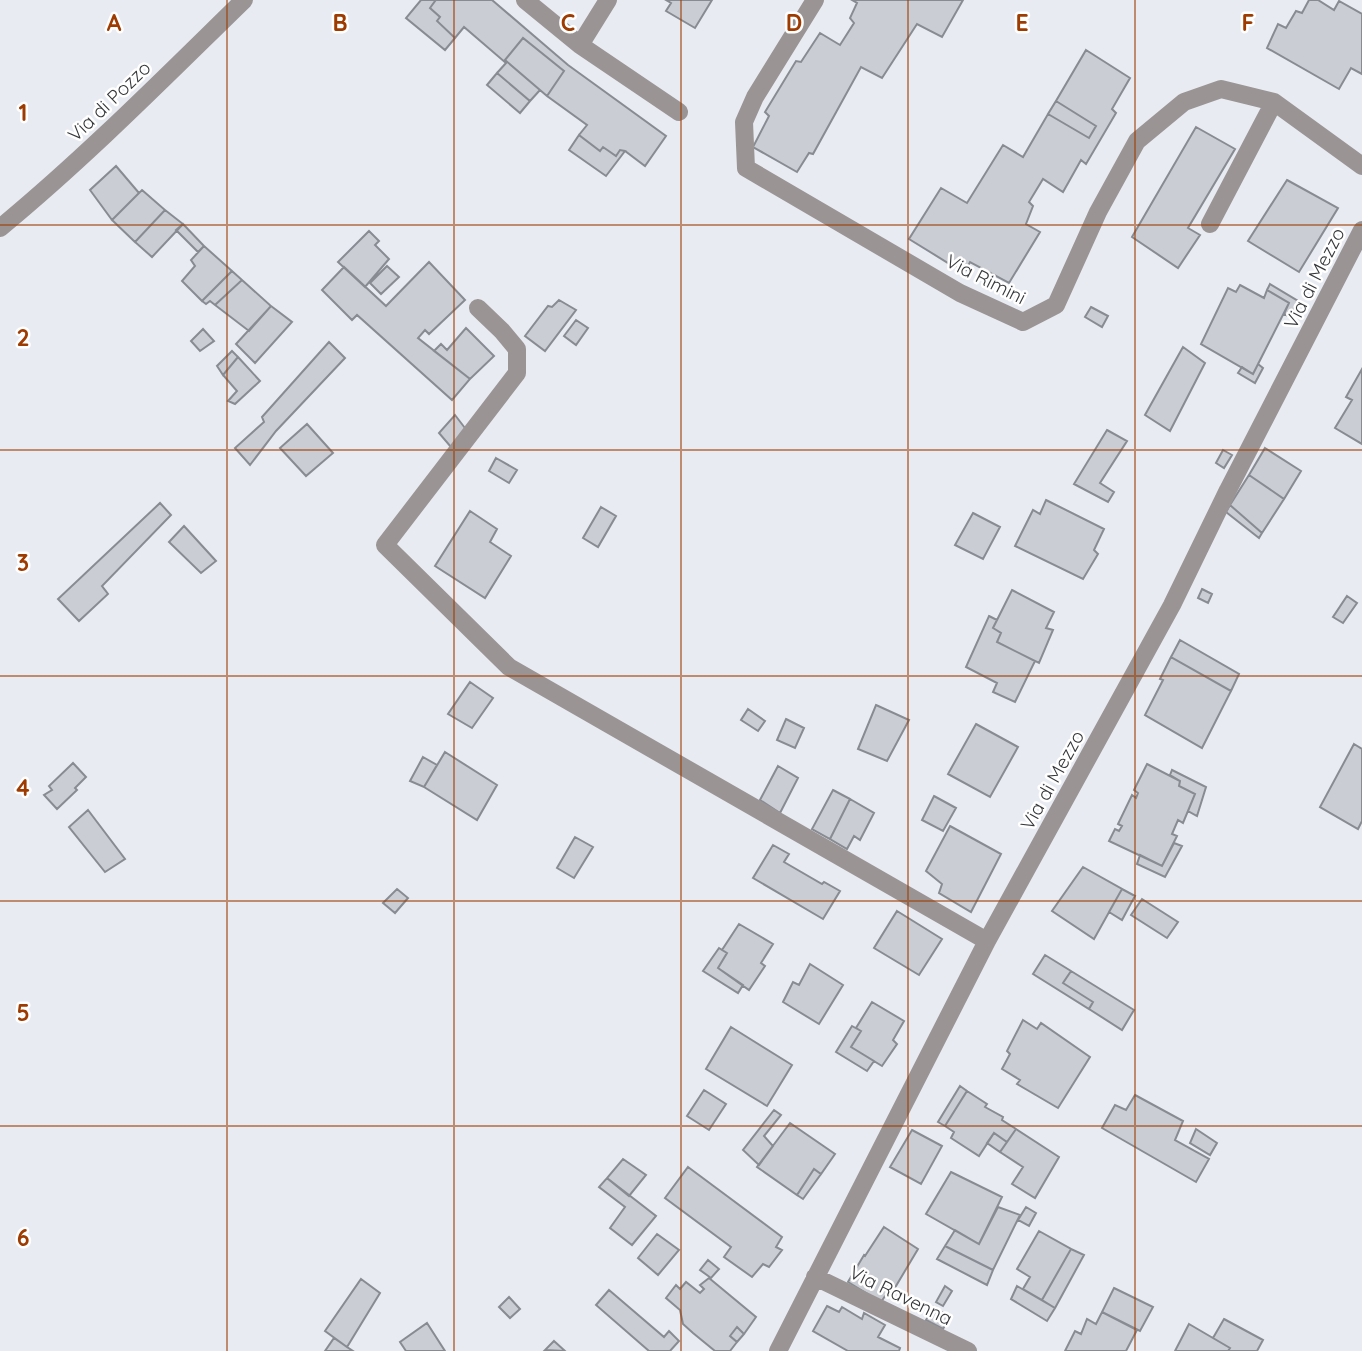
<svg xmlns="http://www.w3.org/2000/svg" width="1362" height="1351" font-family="Quicksand,sans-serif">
  <rect width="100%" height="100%" fill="#e9ebf3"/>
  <path fill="#cbcdd5" stroke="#898b93" stroke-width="2" d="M421,0H434L435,1L430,8L440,17L437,21L455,38L445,50L406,18Z
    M434,0H492L568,65L666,136L645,166L625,151L620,150L616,156L603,147L600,151L579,135L587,125L547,96L564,71L523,38L505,60L540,90L530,101L497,73L506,63L464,27L455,38L437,21L440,17L430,8L435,1Z
    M666,0H712L695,28L666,11L671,3Z
    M852,0H963L942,37L917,24L882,78L861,67L813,154L809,153L797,172L753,147L769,116L765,112L796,61L801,62L820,33L840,45L854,23L850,18L857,3Z
    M1309,0H1318L1334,10L1339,1L1362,14V74L1351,68L1339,89L1267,48L1278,24L1286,28L1296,11L1302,13Z
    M523,38L564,71L547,96L505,60Z
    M1086,50L1130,78L1112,109L1116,113L1086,164L1081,160L1063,192L1043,179L1029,202L1033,206L1026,224L1040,232L1009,283L970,262L966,270L948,263L909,239L941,188L967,203L1003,145L1023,157L1048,114L1089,138L1096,126L1056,101Z
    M497,73L530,101L520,113L487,85Z
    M1056,101L1096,126L1089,138L1048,114Z
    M1196,127L1235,149L1188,228L1200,235L1178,268L1132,237Z
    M579,135L600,151L603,147L616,156L620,150L625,151L606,176L569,150Z
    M116,166L139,193L112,220L90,190Z
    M1287,180L1338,208L1299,272L1248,241Z
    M142,190L165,210L135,242L112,220Z
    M165,210L183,224L152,257L135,242Z
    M183,224L204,246L198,252L176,230Z
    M369,231L379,241L375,245L389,259L365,287L338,262Z
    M204,246L232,271L202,301L182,281L195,266L191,260Z
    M429,262L465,300L429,334L425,330L418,338L470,379L452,400L357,315L352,320L322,290L344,267L386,306Z
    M387,266L399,277L381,294L370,283Z
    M232,271L242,280L215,305L210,301L206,304L202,301Z
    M242,280L271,306L249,331L215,305Z
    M1270,284L1298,301L1290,317L1284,314L1289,303L1267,290Z
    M1240,285L1264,298L1267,290L1289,303L1253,374L1201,344L1228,288L1236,292Z
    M559,300L576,310L545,351L525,336L548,306L552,307Z
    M271,306L292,322L255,363L236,344Z
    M1091,307L1108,316L1102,327L1085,317Z
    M576,320L588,328L576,345L564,336Z
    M466,328L494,356L470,379L434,351L441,344L447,350Z
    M203,329L214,341L200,351L191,341Z
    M329,342L345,358L276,431L250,465L235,448L264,422L262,417Z
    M1183,347L1205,363L1170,431L1145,415Z
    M232,351L238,357L223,375L217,366Z
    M238,357L260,381L235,404L228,401L237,391L223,375Z
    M1258,364L1263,368L1255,383L1238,373L1242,367L1253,374Z
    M1362,369V444L1335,428L1352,400L1346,397Z
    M455,415L468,432L451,447L439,433Z
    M307,424L333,453L306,476L280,448Z
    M1107,430L1127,441L1100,483L1114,492L1108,502L1074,484Z
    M1265,448L1301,471L1284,499L1249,475Z
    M1223,450L1232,455L1224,468L1216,463Z
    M496,458L517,470L509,483L489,471Z
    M1249,475L1284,499L1262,533L1230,505Z
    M1046,500L1104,529L1094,550L1098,554L1083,579L1015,546L1033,510L1040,514Z
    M160,503L171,515L102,586L108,594L79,621L58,599Z
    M1230,505L1262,533L1259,538L1226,512Z
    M601,507L616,516L598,547L583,538Z
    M470,511L497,529L490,542L511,556L485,598L435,566Z
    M973,513L1000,527L983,559L955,545Z
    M184,526L216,561L201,573L169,542Z
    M1202,589L1212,594L1208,603L1198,598Z
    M1012,590L1054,612L1046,628L1053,630L1039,663L997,642L1001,633L993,628Z
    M1347,596L1357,603L1343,623L1333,617Z
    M989,616L997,620L993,628L1001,633L997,642L1035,661L1015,702L993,692L997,683L966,667Z
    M1180,640L1239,674L1231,691L1171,657Z
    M1171,657L1231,691L1202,748L1145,715L1163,680L1160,679Z
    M470,682L493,698L472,728L448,714Z
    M876,705L909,720L887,761L858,749Z
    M748,709L765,721L758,731L741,720Z
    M786,719L804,728L795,748L777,740Z
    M976,724L1018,747L990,797L948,774Z
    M1354,744L1362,749V821L1358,829L1320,807Z
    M445,752L497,785L477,820L424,787Z
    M423,757L437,765L424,787L410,781Z
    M73,763L86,777L75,788L77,790L57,809L44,795L52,790L49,786Z
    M1147,764L1180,781L1179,786L1195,794L1183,823L1178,820L1172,834L1177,836L1162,866L1109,841L1115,829L1119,831L1122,826L1118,824L1132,795L1136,798L1138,793L1134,790Z
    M778,766L798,778L780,813L760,800Z
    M1172,770L1206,787L1197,816L1188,811L1195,794L1179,786L1180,781L1170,775Z
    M833,790L850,799L830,839L812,829Z
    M934,796L956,808L943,831L922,820Z
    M850,799L874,813L860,840L854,836L847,849L830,839Z
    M88,810L125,859L105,872L69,827Z
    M950,826L1001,854L971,912L939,893L942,884L926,871Z
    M575,837L593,847L574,878L557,868Z
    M1174,843L1182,846L1165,877L1137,864L1140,855L1162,866Z
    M773,845L789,854L784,862L822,884L824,882L840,891L823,919L753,878Z
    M1083,867L1122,889L1094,939L1052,911Z
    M397,889L408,898L395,913L383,903Z
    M1122,889L1135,896L1122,920L1109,912Z
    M1142,899L1178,922L1167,938L1131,915Z
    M897,911L942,939L919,975L874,948Z
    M739,924L773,944L761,963L765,966L749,990L718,968L727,953L722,950Z
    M719,948L727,953L718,968L743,985L738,993L703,971Z
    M1045,955L1071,971L1063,983L1093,1002L1089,1009L1033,974Z
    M810,964L843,985L819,1024L783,1002L793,982L799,985Z
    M1071,971L1134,1010L1122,1030L1089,1009L1093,1002L1063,983Z
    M872,1002L904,1021L893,1040L897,1044L882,1066L851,1047L861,1031L856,1028Z
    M1023,1020L1037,1029L1041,1023L1090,1057L1058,1108L1017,1084L1020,1080L1002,1069L1010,1054L1007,1051Z
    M852,1026L861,1031L851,1047L874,1061L867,1071L836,1052Z
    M731,1027L792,1065L767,1106L706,1069Z
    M960,1086L967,1091L945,1126L938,1122Z
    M704,1090L726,1104L709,1130L687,1116Z
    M967,1091L987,1104L985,1107L1003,1117L1002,1120L1016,1129L1007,1142L994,1133L979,1156L951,1138L954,1132L945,1126Z
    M1135,1095L1183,1121L1175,1140L1209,1159L1196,1182L1102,1128L1115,1105L1126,1110Z
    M774,1110L781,1115L764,1136L773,1146L759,1165L743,1150Z
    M790,1123L835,1154L821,1174L814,1169L797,1195L757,1167Z
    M1016,1129L1059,1157L1035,1198L1012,1184L1023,1167L1000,1152Z
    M1196,1129L1217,1143L1210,1155L1190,1143Z
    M912,1130L942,1146L921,1184L890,1167Z
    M994,1133L1007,1142L1000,1152L987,1143Z
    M623,1159L646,1175L629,1196L607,1178Z
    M688,1167L782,1237L776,1247L782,1250L769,1267L763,1264L752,1277L724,1257L731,1247L665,1198Z
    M814,1169L821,1174L803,1199L797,1195Z
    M951,1172L1002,1197L979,1244L926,1214Z
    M607,1178L656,1216L632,1245L610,1228L625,1207L599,1187Z
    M998,1207L1020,1215L993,1270L945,1246L955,1230L979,1244Z
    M1026,1207L1036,1213L1029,1226L1018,1220Z
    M884,1227L918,1249L893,1291L890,1289L881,1302L848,1282L864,1255L865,1256Z
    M1039,1231L1071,1249L1042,1300L1023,1289L1030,1277L1017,1269Z
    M657,1234L679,1250L658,1275L638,1258Z
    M945,1246L993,1270L987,1285L937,1259Z
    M1071,1249L1084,1255L1055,1308L1042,1300Z
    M708,1260L719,1269L711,1278L700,1270Z
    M709,1278L756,1317L744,1334L737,1327L730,1336L737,1342L730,1351H715L693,1333L683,1324L680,1310L666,1298L676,1285L680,1289L686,1282L700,1293L704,1289L700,1285Z
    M361,1279L380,1293L347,1347L325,1331Z
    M945,1286L952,1291L943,1306L936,1302Z
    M1017,1286L1055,1308L1047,1321L1011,1299Z
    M1114,1288L1153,1307L1140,1331L1102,1312Z
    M609,1290L664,1337L669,1331L679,1341L670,1351H649L596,1305Z
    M509,1297L520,1309L510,1318L499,1307Z
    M827,1306L839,1312L842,1307L862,1319L864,1313L885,1325L878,1337L900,1348L899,1351H848L813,1331Z
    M934,1307L950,1317L943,1329L926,1320Z
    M1102,1312L1137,1330L1126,1351H1065L1075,1331L1081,1334L1087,1319L1096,1324Z
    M1224,1319L1263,1340L1257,1351H1228L1230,1348L1213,1338Z
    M427,1323L445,1351H406L400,1342Z
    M1189,1324L1230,1348L1228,1351H1175Z
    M737,1327L744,1334L737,1342L730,1336Z
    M334,1338L347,1347L353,1351H325Z
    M554,1341L565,1351L545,1350Z"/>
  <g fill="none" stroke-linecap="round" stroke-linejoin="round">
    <path stroke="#9a9594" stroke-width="18" d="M525,0L580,45L679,112
      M815,0L755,97L744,122L746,168L960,293L1023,322L1056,305L1098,212L1137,141L1184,102L1221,89L1274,102L1362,166
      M580,45L608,0
      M1210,224L1274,102
      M0,228C86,157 164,78 244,0
      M478,308L502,331L517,349V373L385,545L509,667L987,941
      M815,1277L968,1351
      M778,1351L987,941L1172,605L1228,490L1362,230"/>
  </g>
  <path fill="none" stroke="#9e3b00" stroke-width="2" stroke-opacity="0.55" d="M227,0V1351M454,0V1351M681,0V1351M908,0V1351M1135,0V1351M0,225H1362M0,450H1362M0,676H1362M0,901H1362M0,1126H1362"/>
  <g text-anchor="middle" stroke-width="5" stroke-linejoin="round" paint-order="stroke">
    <g font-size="19" fill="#36373a" stroke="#fff">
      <text transform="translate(109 101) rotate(-44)" y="7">Via di Pozzo</text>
      <text transform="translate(1314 278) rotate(-63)" y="7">Via di Mezzo</text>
      <text transform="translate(986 279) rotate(27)" y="7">Via Rimini</text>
      <text transform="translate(1052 780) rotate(-61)" y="7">Via di Mezzo</text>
      <text transform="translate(901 1295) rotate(26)" y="7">Via Ravenna</text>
    </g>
  </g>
  <g font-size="23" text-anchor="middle" font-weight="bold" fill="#9e3b00" stroke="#fff" stroke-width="5" stroke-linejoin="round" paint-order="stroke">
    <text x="114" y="31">A</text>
    <text x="340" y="31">B</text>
    <text x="568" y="31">C</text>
    <text x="794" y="31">D</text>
    <text x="1022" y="31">E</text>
    <text x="1248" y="31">F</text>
    <text x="23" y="121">1</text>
    <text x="23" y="346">2</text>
    <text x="23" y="571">3</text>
    <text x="23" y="796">4</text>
    <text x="23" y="1021">5</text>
    <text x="23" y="1246">6</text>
  </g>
</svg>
